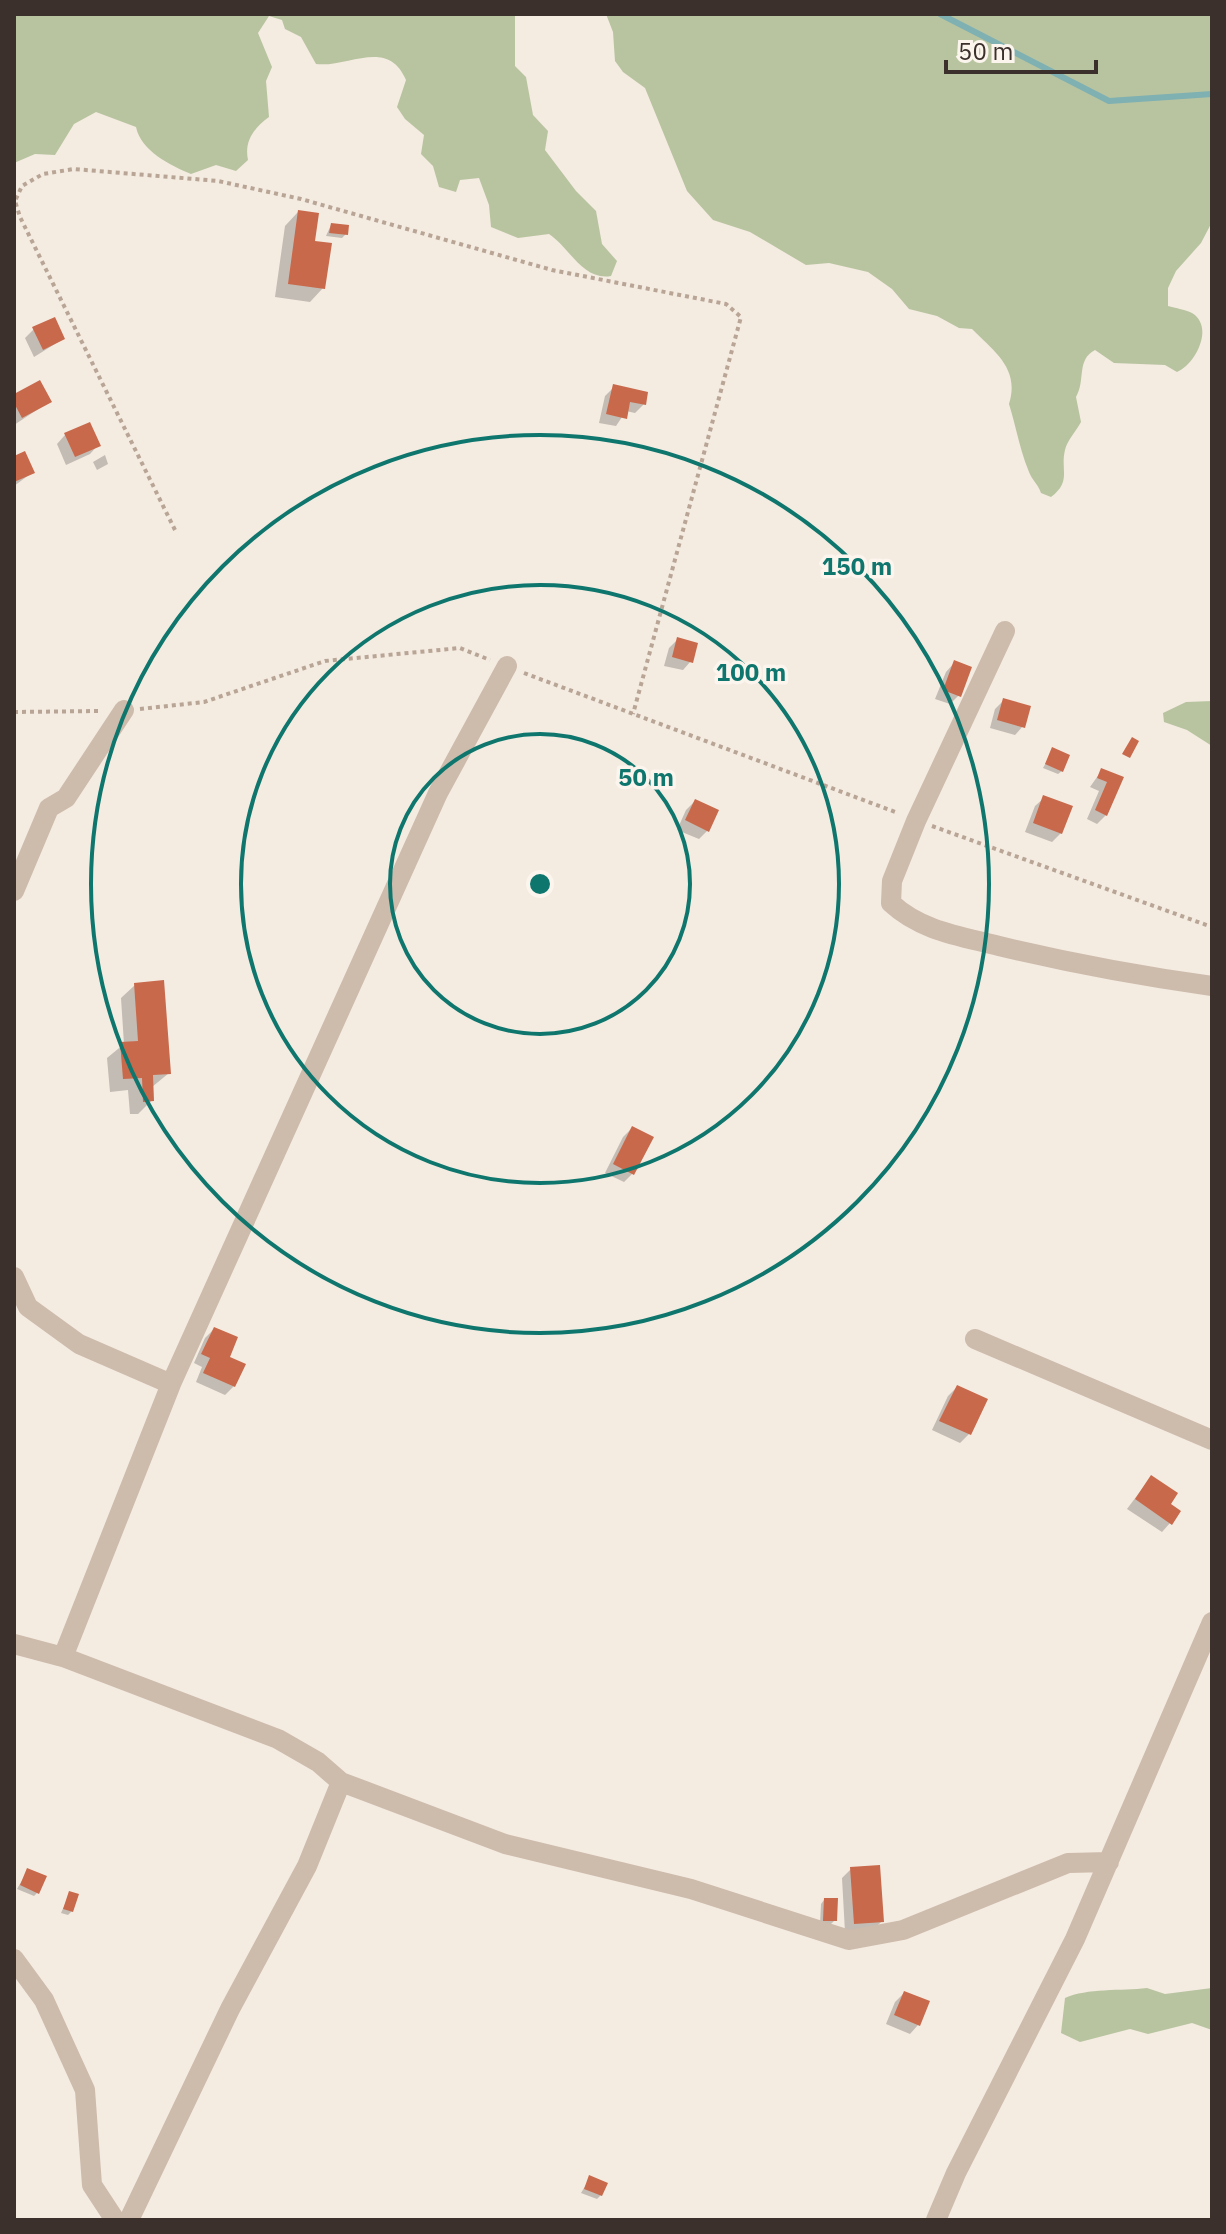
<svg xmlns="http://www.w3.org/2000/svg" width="1226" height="2234" font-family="'IBM Plex Sans',sans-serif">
  <rect width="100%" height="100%" fill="#f4ebe1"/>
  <path fill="#b8c4a0" d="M14,14H515V66L526,77L533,115L548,131L545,150L576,191L596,211L602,244L617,261L611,276C583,281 570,248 549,234L518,238L491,227L489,205L479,178L460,180L456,192L439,187L433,166L421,154L424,135L405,119L397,107L406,80C388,37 348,68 316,64L301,37L285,29L282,20L269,16L258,33L272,67L266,81L269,117C254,128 244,141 248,160L236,171L216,165L191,174C170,165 141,151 136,127L96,112L74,124L55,155L35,154L14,163Z
    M606,14H1212V222L1201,243L1176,271L1168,288V306C1175,308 1187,310 1192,313C1215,327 1195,365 1177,372L1165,365L1114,363L1095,350C1076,360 1086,380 1076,397L1081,422C1076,431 1067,441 1065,450C1060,470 1072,481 1051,497L1041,493C1038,484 1032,480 1029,472C1020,451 1016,426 1009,404C1020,369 995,352 972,329L959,328L937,316L909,309L892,289L868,272L829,263L806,265L750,232L713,220L687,191L645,88L623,72L615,61L613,32Z
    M1212,701V746L1187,730L1164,722L1163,713L1186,702Z
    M1147,1988L1165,1994L1212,1988V2030L1192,2023L1148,2034L1130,2029L1080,2042L1061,2033L1065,1998C1087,1988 1121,1991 1147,1988Z"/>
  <path fill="#0003" d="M298,212L313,243L323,288L310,302L275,297L285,226Z
    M331,225L346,234L342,238L326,236Z
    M34,329L63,339L34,357L25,338Z
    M614,387L644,404L635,413L626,411L616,426L599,423L605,396Z
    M14,396L49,402L14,425Z
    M65,435L98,445L90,454L66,465L57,444Z
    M105,455L108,464L97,470L93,462Z
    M14,458L33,472L14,486Z
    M678,639L691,661L683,670L664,666L669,648Z
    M954,663L959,695L950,704L935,699L946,672Z
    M1004,700L1023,726L1015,735L990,728L995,709Z
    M1053,750L1062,771L1058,774L1043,768Z
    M1102,770L1121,778L1106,815L1097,824L1087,819L1099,791L1090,787Z
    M1044,798L1061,833L1052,842L1025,832L1035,806Z
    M695,801L708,830L699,839L677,830L686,810Z
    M135,985L169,1073L152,1087V1100L138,1114H130L128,1090L110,1092L107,1058L124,1044L121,998Z
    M632,1128L633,1173L624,1182L605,1173L623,1137Z
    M214,1329L227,1358L234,1386L225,1395L196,1382L202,1367L194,1363L205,1338Z
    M957,1387L985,1400L969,1434L960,1443L932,1430L948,1396Z
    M1151,1477L1168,1505L1170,1523L1162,1532L1127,1509Z
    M851,1869L882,1921L873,1930L845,1932L842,1878Z
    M28,1870L37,1893L34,1896L17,1889Z
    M70,1893L72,1911L68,1915L61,1913Z
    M824,1900L835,1920L831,1924H820L821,1904Z
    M904,1993L918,2025L910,2034L886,2024L895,2002Z
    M590,2178L601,2195L597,2199L581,2193Z"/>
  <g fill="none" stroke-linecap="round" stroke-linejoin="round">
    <path stroke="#7fb0b2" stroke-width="6" d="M940,14L1109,101L1212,94"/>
  </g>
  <path fill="#c8694b" d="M298,210L319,213L315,241L332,243L325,289L288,284Z
    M331,223L349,225L348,235L329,233Z
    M55,317L65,339L43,350L32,327Z
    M40,380L52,402L22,418L14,403V394Z
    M613,384L648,392L646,405L630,402L627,419L606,414Z
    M90,422L101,446L75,457L64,433Z
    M25,451L35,473L14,482V456Z
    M677,637L698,643L693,663L672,657Z
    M954,660L972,667L961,697L943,690Z
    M1003,698L1031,706L1025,728L997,720Z
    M1132,737L1139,741L1130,758L1122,754Z
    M1052,747L1070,755L1063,772L1045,764Z
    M1101,768L1124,777L1107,816L1095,810L1107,782L1097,778Z
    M1043,795L1073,806L1062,834L1033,823Z
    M695,799L719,810L709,832L685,820Z
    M164,980L171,1074L153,1075L154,1101L143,1102L142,1078L123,1079L120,1042L138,1041L134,983Z
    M632,1126L654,1137L634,1175L613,1164Z
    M214,1327L238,1337L230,1357L246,1364L235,1387L203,1373L210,1358L201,1354Z
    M957,1385L988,1399L971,1435L939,1421Z
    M1151,1475L1178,1493L1171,1504L1181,1511L1172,1525L1135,1499Z
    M880,1865L884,1922L854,1924L850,1867Z
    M27,1868L47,1876L39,1894L20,1885Z
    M69,1891L79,1894L73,1912L63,1909Z
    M824,1898H838L837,1921H823Z
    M904,1991L930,2001L920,2026L894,2015Z
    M589,2175L608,2183L602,2196L584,2189Z"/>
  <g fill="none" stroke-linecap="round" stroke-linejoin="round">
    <path stroke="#b9a596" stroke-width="4" stroke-dasharray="4 4" stroke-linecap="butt" d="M175,530L20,217L15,201L22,186L43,174L74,169L218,181L301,199L552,270L726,304L741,317L633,714
      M524,673L898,813
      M140,709L204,702L325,661L460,648L490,660
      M14,712L100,711
      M932,826L1212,927"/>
    <path stroke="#cdbbac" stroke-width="20" d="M1005,631L916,821L892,881L891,903C921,931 960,936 999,946C1070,963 1140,976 1212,986
      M14,891L49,808L66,798L124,710
      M14,1277L28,1307L79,1344L171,1384
      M975,1339L1212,1440
      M14,1644L63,1657L278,1739L318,1762L341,1782L505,1844L691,1889L849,1940L903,1930L1068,1863L1109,1862
      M63,1657L171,1384L438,793L507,666
      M14,1959L44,2000L85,2090L92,2185L115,2220
      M129,2220L230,2009L307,1866L341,1782
      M936,2220L956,2173L1075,1939L1212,1622"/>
  </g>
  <g fill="none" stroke="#0f766e" stroke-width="4">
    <circle cx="540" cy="884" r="150"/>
    <circle cx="540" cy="884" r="299"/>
    <circle cx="540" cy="884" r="449"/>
  </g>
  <circle cx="540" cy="884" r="12" fill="#0f766e" stroke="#fbf5ee" stroke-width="4"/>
  <g font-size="24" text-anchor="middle" font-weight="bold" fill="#0f766e" stroke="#fbf5ee" stroke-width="7" stroke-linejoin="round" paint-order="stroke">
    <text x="857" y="575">150 m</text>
    <text x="751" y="681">100 m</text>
    <text x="646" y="786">50 m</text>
  </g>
  <rect width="1226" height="2234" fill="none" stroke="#3b302b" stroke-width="32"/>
  <path d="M946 60v12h150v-12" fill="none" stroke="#3b302b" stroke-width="4"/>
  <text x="958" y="60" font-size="24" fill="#3b302b" stroke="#fbf5ee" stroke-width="6" paint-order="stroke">50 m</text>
</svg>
